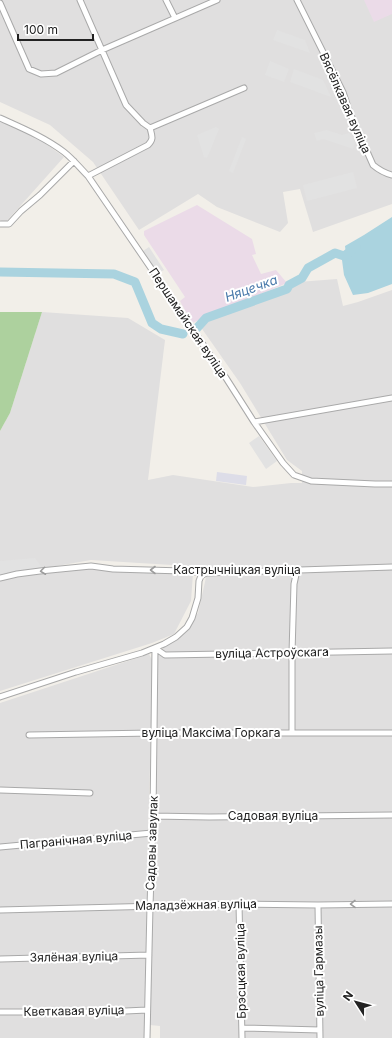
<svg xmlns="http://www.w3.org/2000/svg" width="392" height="1038" font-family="Inter,sans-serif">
  <rect width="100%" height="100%" fill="#f2efe9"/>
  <path fill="#e0dfdf" d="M0,0H392V204L313,232L300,189L283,192L288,223L280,232L217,207L198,194L139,230L93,162L50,125L0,102Z
    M0,120L39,139L64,157L5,223L0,220Z
    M337,279L343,306L358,302L392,290V1038H160V1026L150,1025L157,656L165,646L183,630L198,613L207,573L204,567L91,560L0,576V431L10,413L42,312L128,318L165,340L148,480L173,475L253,487L291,483H302V471L287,460L240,383L200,326L219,315L298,282Z
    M72,568L193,573L191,601L174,634L152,643L0,691V580L12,577Z
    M149,654L153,662L148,838L145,1038H0V703Z"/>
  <path fill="#ebdbe8" d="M364,0H392V14L374,22Z
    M197,205L252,239L256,254L252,255L261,274L276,270L287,283L192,323L180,301L185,297L144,235V231Z"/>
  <path fill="#add19e" d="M0,312H42L10,413L0,431Z"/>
  <path fill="#e2e2e2" d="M277,30L305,40L310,53L273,40Z
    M270,61L289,69L284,82L265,75Z
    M294,69L323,80L331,97L290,82Z
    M216,127L219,129L207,158L204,157L197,135Z
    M327,130L342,135L349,133L355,142L353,149L323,139L317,141L314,133Z
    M242,137L246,139L233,173L229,171Z
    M353,172L357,188L307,201L303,185Z
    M149,247L164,270L157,274L143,251Z
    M259,436L277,461L266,469L249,443Z
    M35,558L42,568L0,577V561Z"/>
  <path fill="#dddde8" d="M217,472L247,476L246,485L216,481Z"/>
  <path fill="#aad3df" d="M392,217V284L368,293L353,295L344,275L342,260L346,254L345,246L364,235Z"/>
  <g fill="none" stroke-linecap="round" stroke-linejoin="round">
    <path stroke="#aad3df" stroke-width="9" d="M0,272L114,274L135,282L152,323L161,329L183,334
      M197,328L206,318L287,289L289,285L302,278L308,268L335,253L344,256L356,247"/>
    <defs>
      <path id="minor" d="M80,0L126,105L143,123L150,128
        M166,0L175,18
        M297,0L343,92L350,113L373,165C379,170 384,173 392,175
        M0,3L29,69L41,74L56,73L102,50L217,0
        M0,118C22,128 44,137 64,152C73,159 80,168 88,176L226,378L254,422L283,463L294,475L311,481L375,484H392
        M150,128L244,88
        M88,176L148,145C154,139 152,136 150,128
        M0,224H9L21,211L40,195L74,161
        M254,422L392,398
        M0,578L17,574L40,571L91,566L113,569L183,571L206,573L392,567
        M155,648L165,655L392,651
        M0,697L76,672L142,653L164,644L176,637L187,627L192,618L198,598L199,581L201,576L206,573
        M292,733V653L294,584L297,570
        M29,735L154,733H392
        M0,790L90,793
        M153,816L209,817L392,815
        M0,847L152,833
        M239,904L242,1038
        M318,905L320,1038
        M0,910L239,904L318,905L392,904
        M0,959L149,955
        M0,1012H104L147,1010
        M242,1028L320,1030
        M147,1038L150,906L153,816L155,648"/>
    </defs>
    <use href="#minor" stroke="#a9a9a9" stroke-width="7"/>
    <use href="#minor" stroke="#fff" stroke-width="5"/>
  </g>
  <defs><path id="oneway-chevron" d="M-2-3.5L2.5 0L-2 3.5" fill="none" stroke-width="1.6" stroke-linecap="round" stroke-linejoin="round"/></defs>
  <g stroke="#9c9c9c">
    <use href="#oneway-chevron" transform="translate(153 570) rotate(-180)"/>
    <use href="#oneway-chevron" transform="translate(43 571) rotate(173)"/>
    <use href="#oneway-chevron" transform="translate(353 904) rotate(179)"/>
  </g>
  <g text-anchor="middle" stroke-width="4" stroke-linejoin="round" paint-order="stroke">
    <g font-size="12" fill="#222" stroke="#fff">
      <text transform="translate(345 103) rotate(66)" y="4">Вясёлкавая вуліца</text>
      <text transform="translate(188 323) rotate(56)" y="4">Першамайская вуліца</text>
      <text x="237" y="574">Кастрычніцкая вуліца</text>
      <text transform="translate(272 653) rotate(-1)" y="4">вуліца Астроўскага</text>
      <text x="211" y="737">вуліца Максіма Горкага</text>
      <text x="273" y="820">Садовая вуліца</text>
      <text transform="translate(76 840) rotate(-5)" y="4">Пагранічная вуліца</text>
      <text transform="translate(152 843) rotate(-88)" y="4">Садовы завулак</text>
      <text transform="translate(196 905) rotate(-1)" y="4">Маладзёжная вуліца</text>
      <text transform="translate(74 957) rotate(-1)" y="4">Зялёная вуліца</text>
      <text transform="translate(241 971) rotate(-91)" y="4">Брэсцкая вуліца</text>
      <text transform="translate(319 971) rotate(-91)" y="4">вуліца Гармазы</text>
      <text transform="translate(74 1011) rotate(-1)" y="4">Кветкавая вуліца</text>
    </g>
    <g font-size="13" font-style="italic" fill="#4a7aab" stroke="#fff">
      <text transform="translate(251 288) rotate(-20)" y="5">Няцечка</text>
    </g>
  </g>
  <g transform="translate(356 1002) rotate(306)" stroke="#ffffff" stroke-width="3" paint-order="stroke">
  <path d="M0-3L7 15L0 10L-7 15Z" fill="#222222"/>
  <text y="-6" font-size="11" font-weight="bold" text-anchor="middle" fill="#222222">N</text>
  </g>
  <path d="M18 34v6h75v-6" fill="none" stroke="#222222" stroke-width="2"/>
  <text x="24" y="34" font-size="12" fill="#222222" stroke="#ffffff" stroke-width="3" paint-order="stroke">100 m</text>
</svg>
